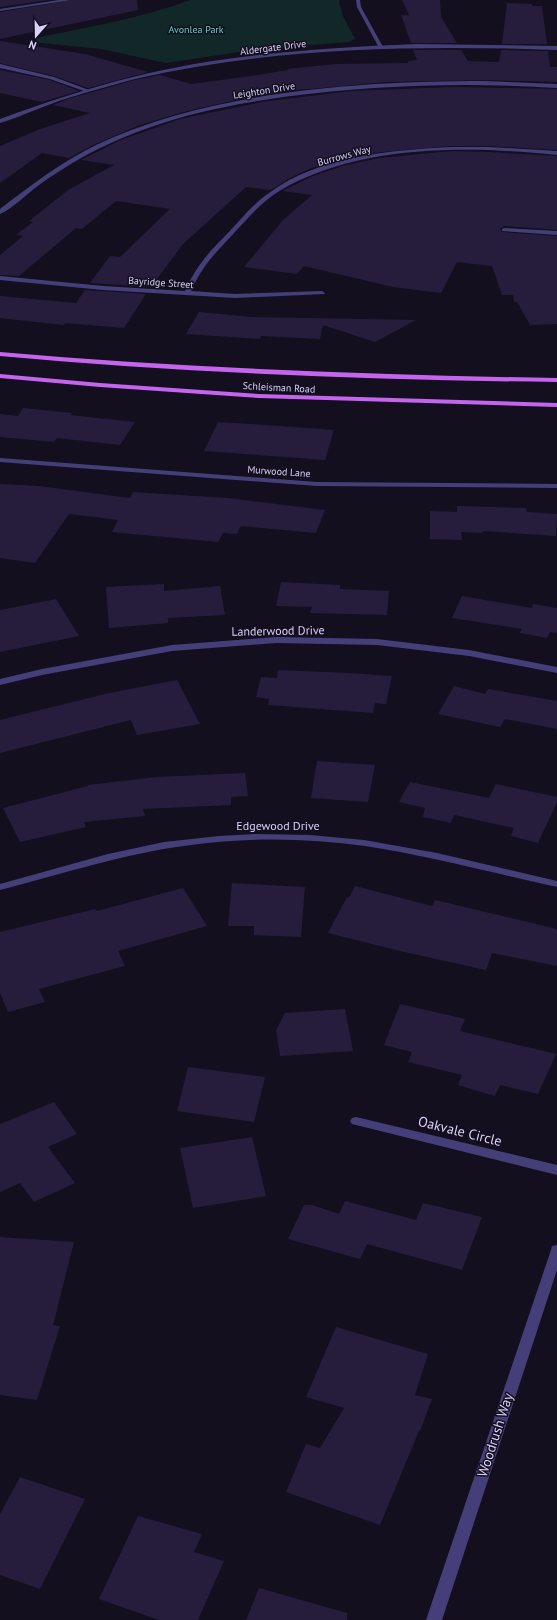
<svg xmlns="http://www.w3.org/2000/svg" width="557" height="1620" font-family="'PT Sans',sans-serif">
  <rect width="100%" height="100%" fill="#130f1e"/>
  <path fill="#122728" d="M191,0H340L339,2L343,16L355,39L348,42L246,51L166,63L101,49L31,42L36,38C88,27 141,18 191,0Z"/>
  <path fill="#261d3d" d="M0,0H49L0,7Z
    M72,0H137L138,10L0,39V12Z
    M402,0H440L441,17L457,43H411L401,15H409Z
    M507,3L532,4V6H542L547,44H502Z
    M0,41L85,54L148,72L88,88L54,76L0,63Z
    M413,50H461L468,61L499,62L501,50L548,51L550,67H557V82L485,80L387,82L286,91L236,100L187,111L140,125L95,144L69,158L42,153L0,183V146L40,129L90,113L53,105L68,99L135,80L160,75L191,84L258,75H257L288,70L287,69L336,64L408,63V61L417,60Z
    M0,70L50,80L79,91L42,102L0,93Z
    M454,87L557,89V150L490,146H452L381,152L332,162L309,169L288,179L271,190L246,187L183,244L151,287L90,283L110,256L120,257L170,209L116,201L82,229L76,228L19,276L0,275V255L23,236L16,235L33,222L29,221L68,190L114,165L81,160L121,140L180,119L262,102L351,91Z
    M452,151L488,152L557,156V230L504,226L500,229L502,232L557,236V324L530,325L517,302H514L513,295H502L492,266L457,262L441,293L393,287L304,266L297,274L244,267L283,220L312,195L282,191L313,176L346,165L380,158Z
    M85,290L146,294L124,328L65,323L64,325L0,318V296L76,303Z
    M199,312L252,317L416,320L375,342L323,325L320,339L261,336L260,339L186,334Z
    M23,408L72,413L70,415L135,422L120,445L57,438L54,442L0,437V414L18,416Z
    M218,422L267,425L334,430L325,460L204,451Z
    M0,484L39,486L130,498L133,492L227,498L325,510L316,533L241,526L237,534L223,533L218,542L112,532L118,520L69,514L35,563L0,558Z
    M457,506L526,508L527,512L557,514L556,536L483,531L482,533L461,532L462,540L430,539V511L457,512Z
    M281,582L340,585V589L389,591L387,615L310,613L312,607L276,606Z
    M164,584V591L220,586L225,615L168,618V623L109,628L106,587Z
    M462,596L532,608L533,604L557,608V633L550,632L547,638L520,633L522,629L452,618Z
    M56,599L79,636L0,652V610Z
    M278,670L347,673L392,676L386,704L375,703L373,713L268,705L269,699L256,697L261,677L277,678Z
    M177,680L200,724L137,735L131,720L0,753V720L113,692L114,694V692Z
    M454,686L485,694L488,689L557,701V729L505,719L500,727L438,714Z
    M317,761L375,765L368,802L311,798Z
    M245,773L248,796L231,797V805L143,809L145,816L84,822L86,827L20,842L3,808L88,786V785L157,777Z
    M410,782L489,798L496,784L557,797V802L538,843L511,836L514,828L454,815L451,823L423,817L425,808L399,802Z
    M232,883L305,887L301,937L254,935V926H228Z
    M355,886L432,906L435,900L557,929V966L492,953L486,970L400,951L328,933L347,897L349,898Z
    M183,888L207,926L118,951L125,966L39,989L45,1002L8,1012L0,993V932L95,909L97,911Z
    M400,1004L465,1019L460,1031L556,1054L538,1094L500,1085L495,1096L458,1085L462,1075L408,1062L412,1052L384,1045Z
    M345,1009L353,1051L280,1056L276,1030L285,1013Z
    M188,1067L265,1077L254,1122L177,1111Z
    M54,1102L77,1134L48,1147L75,1183L34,1202L20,1183L0,1192V1124Z
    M252,1137L266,1196L193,1208L180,1148Z
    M345,1201L416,1220L423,1203L482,1217L462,1270L367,1244L360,1259L288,1239L304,1205H312L339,1214Z
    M0,1237L74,1242L53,1325L60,1326L37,1400L0,1395Z
    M336,1327L428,1354L415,1395L432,1399L420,1431H419L380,1525L286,1492L306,1444L320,1448L344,1408L306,1397Z
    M20,1477L85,1499L40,1589L0,1575V1514Z
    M138,1516L202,1534L194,1552L224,1561L198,1620H159L99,1599Z
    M259,1588L347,1613V1620H246Z"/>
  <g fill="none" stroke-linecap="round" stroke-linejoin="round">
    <path fill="#453f79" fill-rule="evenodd" d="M59,0H71L0,11V9Z
      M356,0H360L361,7L383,47L378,46L357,7Z
      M0,64L54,77L89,90L84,91L50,79L0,68Z
      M485,81L557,84V88C465,82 374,85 283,97C227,105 172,116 120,139C91,151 64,167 39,185C28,193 12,209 0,214V209C30,186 61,162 96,145C210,91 360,81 485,81Z
      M452,147H490L557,151V155C468,146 361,144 281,190C262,201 248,218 234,233C214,255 204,263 191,291L235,294L322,291L325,293L324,294L235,298L103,290L0,280V276L103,286L185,291C196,266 209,252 228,233C241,219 253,204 269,193C318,156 393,150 452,147Z
      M504,228L557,231V235L502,231V229Z
      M0,458L317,482L557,484V488L317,486L0,462Z
      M276,637L377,639L469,650L557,667V673L469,656L377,645L276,643L172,651L42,675L0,685V679L42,669L172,645Z
      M255,834L310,835L364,840L437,853L557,881V887C493,873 430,856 365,846C308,838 248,837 191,845C125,853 63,874 0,890V884L108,854L164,842L219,836Z
      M356,1117L557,1165V1175L352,1124L350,1121L352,1118Z
      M557,1245V1270L442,1620H426L551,1250L552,1246Z"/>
    <path fill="#453f79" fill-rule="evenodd" d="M416,44L557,46V50C416,45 274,47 135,79C113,85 90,91 68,98C45,105 23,116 0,123V119C44,103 88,88 133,77C226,54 321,48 416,44Z"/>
    <path fill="#c564ee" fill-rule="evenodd" d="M0,352C185,368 371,375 557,378V382C371,380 185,373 0,356Z
      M0,374L100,383L259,394L557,403V407L259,398L100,387L0,378Z"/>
  </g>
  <g text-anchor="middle" stroke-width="3" stroke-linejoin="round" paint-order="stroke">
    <g font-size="10" fill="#65d2bf" stroke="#130f1e">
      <text x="196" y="33">Avonlea Park</text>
    </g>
    <g font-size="10" fill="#d9d1fa" stroke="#130f1e">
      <text transform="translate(273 47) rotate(-7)" y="4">Aldergate Drive</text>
      <text transform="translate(264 90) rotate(-9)" y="4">Leighton Drive</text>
      <text transform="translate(344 155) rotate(-15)" y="4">Burrows Way</text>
      <text transform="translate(161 282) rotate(4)" y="4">Bayridge Street</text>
      <text transform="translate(279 387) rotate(3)" y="4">Schleisman Road</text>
      <text transform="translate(279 471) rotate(4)" y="4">Murwood Lane</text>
    </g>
    <g font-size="12" fill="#d9d1fa" stroke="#130f1e">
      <text transform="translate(278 631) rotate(-1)" y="4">Landerwood Drive</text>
      <text x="278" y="830">Edgewood Drive</text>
    </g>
    <g font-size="14" fill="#d9d1fa" stroke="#130f1e">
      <text transform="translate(460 1131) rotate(14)" y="5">Oakvale Circle</text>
      <text transform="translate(495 1435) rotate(-72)" y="5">Woodrush Way</text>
    </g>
  </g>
  <g transform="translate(36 36) rotate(200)" stroke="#130f1e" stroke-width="3" paint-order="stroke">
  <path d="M0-3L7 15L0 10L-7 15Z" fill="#d9d1fa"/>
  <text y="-6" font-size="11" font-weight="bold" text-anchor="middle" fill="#d9d1fa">N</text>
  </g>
</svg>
